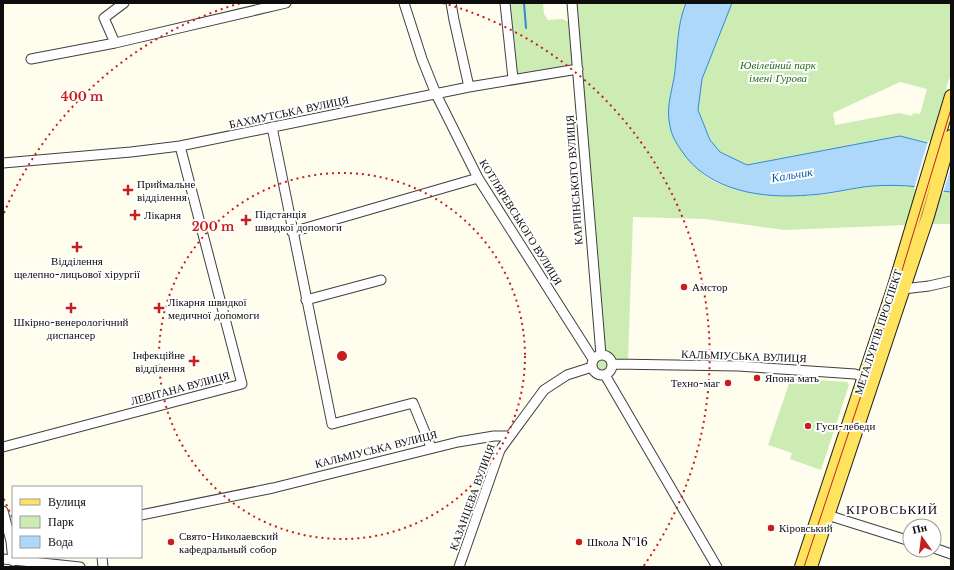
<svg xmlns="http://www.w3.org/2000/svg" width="954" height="570" font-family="'Libre Baskerville',serif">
  <rect width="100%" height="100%" fill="#fffded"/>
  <path fill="#cdecb4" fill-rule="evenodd" d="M505,3H543L544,14L548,20L562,19L571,23L575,66L512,75Z
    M575,3H686C677,27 678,52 674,77C671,96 664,119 674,137C678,144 685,151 691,158C695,164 699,170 704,175C735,198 790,198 827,194C842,192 857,187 872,186C887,185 902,186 918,187L906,225L784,230L705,219L633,217L628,362L615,361L611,355L603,351Z
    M732,3H951V77L949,79L930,143L900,136L747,165L720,152L710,140L698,110L702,79ZM900,82L927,89L920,114L913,113L912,116L899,113L835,125L833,113Z
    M940,191L951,192V224H930Z
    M596 365a6 6 0 1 1 12 0a6 6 0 1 1-12 0Z
    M791,378L847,382L849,385L821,470L790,459L792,453L768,445Z"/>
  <path fill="#add8fa" stroke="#2f89d7" d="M686,3H732L702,79L698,110L710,140L720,152L747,165L900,136L951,149V192C940,191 929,189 918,187C903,185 887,185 872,186C851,188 831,194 809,195C764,199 708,192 681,150C676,143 671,134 670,126C666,109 671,94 674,78C678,53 676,27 686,3Z"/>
  <path fill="#fffded" d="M928,141L951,147V167L943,193L914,189Z"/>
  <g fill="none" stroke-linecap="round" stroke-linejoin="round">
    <path stroke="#2f89d7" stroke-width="2" d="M524,3L526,28"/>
    <defs>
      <path id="minor" d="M404,3L422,59L436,94L478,178L593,359
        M451,3L454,20L469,87
        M505,3L513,79
        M572,3L601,355
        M115,43L104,18L124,3
        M31,59L115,43L286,3
        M272,127L332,424L413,403L431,447
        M3,163L131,152L180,146L469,87L578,69
        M292,232L478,178
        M899,288L903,289L929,286L951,281
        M306,300L381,280
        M592 365a10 10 0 1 1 20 0a10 10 0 1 1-20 0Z
        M612,364L738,366L855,374L870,379
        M605,375L717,567
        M3,447L242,384L180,146
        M3,511L11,541L13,561
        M824,514L910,541
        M141,515L273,488L458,442L494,436H509
        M934,548L951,554
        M102,557L103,567
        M3,559L80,567
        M459,567L500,450L505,443L544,390L567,375L592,367"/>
      <path id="major" d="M801,567L894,286L951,96
        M811,567L928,216L951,136"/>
    </defs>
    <use href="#minor" stroke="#404040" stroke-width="11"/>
    <use href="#major" stroke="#1e1e1e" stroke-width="14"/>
    <use href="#minor" stroke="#fff" stroke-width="9"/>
    <use href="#major" stroke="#ffe25d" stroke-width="12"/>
    <path stroke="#c71f1b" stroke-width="1" d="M804,567L897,287L951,109"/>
  </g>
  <g fill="none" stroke="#c71f1b" stroke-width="2" stroke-dasharray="2 4">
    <circle cx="342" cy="356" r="183"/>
    <path d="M12 517A367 367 0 0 1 4 499M4 213A367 367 0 0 1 241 3M443 3A367 367 0 0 1 643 567"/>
  </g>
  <g fill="#c71f1b" stroke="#fff" stroke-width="1.5">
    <path d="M126 184h4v4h4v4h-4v4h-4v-4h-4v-4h4z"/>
    <path d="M133 209h4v4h4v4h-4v4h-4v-4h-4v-4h4z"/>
    <path d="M244 214h4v4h4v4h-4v4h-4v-4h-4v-4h4z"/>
    <path d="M75 241h4v4h4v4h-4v4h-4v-4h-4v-4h4z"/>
    <circle cx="684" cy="287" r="4"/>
    <path d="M69 302h4v4h4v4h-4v4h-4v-4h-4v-4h4z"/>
    <path d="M157 302h4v4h4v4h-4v4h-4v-4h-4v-4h4z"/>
    <path d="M192 355h4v4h4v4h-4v4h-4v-4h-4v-4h4z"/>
    <circle cx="757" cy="378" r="4"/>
    <circle cx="728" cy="383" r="4"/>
    <circle cx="808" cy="426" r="4"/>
    <circle cx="771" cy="528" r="4"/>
    <circle cx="171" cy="542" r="4"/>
    <circle cx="579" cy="542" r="4"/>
  </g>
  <g text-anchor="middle" stroke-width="4" stroke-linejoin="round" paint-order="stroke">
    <g font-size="11" font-style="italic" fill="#246919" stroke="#fff">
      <text x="778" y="69">Ювілейний парк<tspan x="778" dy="13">імені Гурова</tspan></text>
    </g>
    <g font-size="11" fill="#0d0d0d" stroke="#fff">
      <text transform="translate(289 112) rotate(-12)" y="4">БАХМУТСЬКА ВУЛИЦЯ</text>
      <text transform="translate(574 180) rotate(-94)" y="4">КАРПІНСЬКОГО ВУЛИЦЯ</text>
      <text transform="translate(521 222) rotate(58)" y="4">КОТЛЯРЕВСЬКОГО ВУЛИЦЯ</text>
      <text transform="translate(878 332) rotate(-72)" y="4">МЕТАЛУРГІВ ПРОСПЕКТ</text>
      <text transform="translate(744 356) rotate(2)" y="4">КАЛЬМІУСЬКА ВУЛИЦЯ</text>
      <text transform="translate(180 388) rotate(-15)" y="4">ЛЕВІТАНА ВУЛИЦЯ</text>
      <text transform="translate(376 449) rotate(-14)" y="4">КАЛЬМІУСЬКА ВУЛИЦЯ</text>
      <text transform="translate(472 497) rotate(-70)" y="4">КАЗАНЦЕВА ВУЛИЦЯ</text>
    </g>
    <g font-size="11" fill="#0d0d0d" stroke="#fff" text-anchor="start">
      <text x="137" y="188">Приймальне<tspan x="137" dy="13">відділення</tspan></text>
      <text x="255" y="218">Підстанція<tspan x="255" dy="13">швидкої допомоги</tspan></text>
      <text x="144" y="219">Лікарня</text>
      <text x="77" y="265" text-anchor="middle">Відділення<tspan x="77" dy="13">щелепно-лицьової хірургії</tspan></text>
      <text x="692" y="291">Амстор</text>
      <text x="168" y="306">Лікарня швидкої<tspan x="168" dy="13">медичної допомоги</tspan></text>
      <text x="71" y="326" text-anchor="middle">Шкірно-венерологічний<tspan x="71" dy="13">диспансер</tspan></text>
      <text x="185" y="359" text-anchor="end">Інфекційне<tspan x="185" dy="13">відділення</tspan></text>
      <text x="765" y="382">Япона мать</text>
      <text x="720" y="387" text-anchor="end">Техно-маг</text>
      <text x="816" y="430">Гуси-лебеди</text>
      <text x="779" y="532">Кіровський</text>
      <text x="179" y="540">Свято-Николаевский<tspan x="179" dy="13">кафедральный собор</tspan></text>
      <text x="587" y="546">Школа №16</text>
    </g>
    <g font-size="12" font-style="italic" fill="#0d5aa7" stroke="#fff">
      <text transform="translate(792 175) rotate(-9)" y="4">Кальчик</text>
    </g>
    <g font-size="13" letter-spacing="1" fill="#0d0d0d" stroke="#fff">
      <text x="892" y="514">КІРОВСЬКИЙ</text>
    </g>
  </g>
  <circle cx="342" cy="356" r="6" fill="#c71f1b" stroke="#fff" stroke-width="2"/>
  <g font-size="12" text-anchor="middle" font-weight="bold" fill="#c71f1b" stroke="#fff" stroke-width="4" stroke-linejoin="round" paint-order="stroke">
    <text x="82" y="101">400 m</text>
    <text x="213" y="231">200 m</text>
  </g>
  <rect width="954" height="570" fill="none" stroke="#0d0d0d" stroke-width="8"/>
  <rect x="12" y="486" width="130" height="72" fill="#ffffff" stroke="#9e9e9e"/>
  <rect x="20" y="499" width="20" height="6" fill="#ffe25d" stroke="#9e9e9e"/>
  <text x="48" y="506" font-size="12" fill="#0d0d0d">Вулиця</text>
  <rect x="20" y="516" width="20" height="12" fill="#cdecb4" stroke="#9e9e9e"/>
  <text x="48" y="526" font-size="12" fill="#0d0d0d">Парк</text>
  <rect x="20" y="536" width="20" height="12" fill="#add8fa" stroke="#9e9e9e"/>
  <text x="48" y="546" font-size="12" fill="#0d0d0d">Вода</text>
  <g transform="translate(922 538) rotate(346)"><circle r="19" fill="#ffffff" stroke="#9e9e9e"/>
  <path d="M0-3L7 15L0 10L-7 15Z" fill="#c71f1b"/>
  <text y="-6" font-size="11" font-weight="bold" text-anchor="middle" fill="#0d0d0d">Пн</text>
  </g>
</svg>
